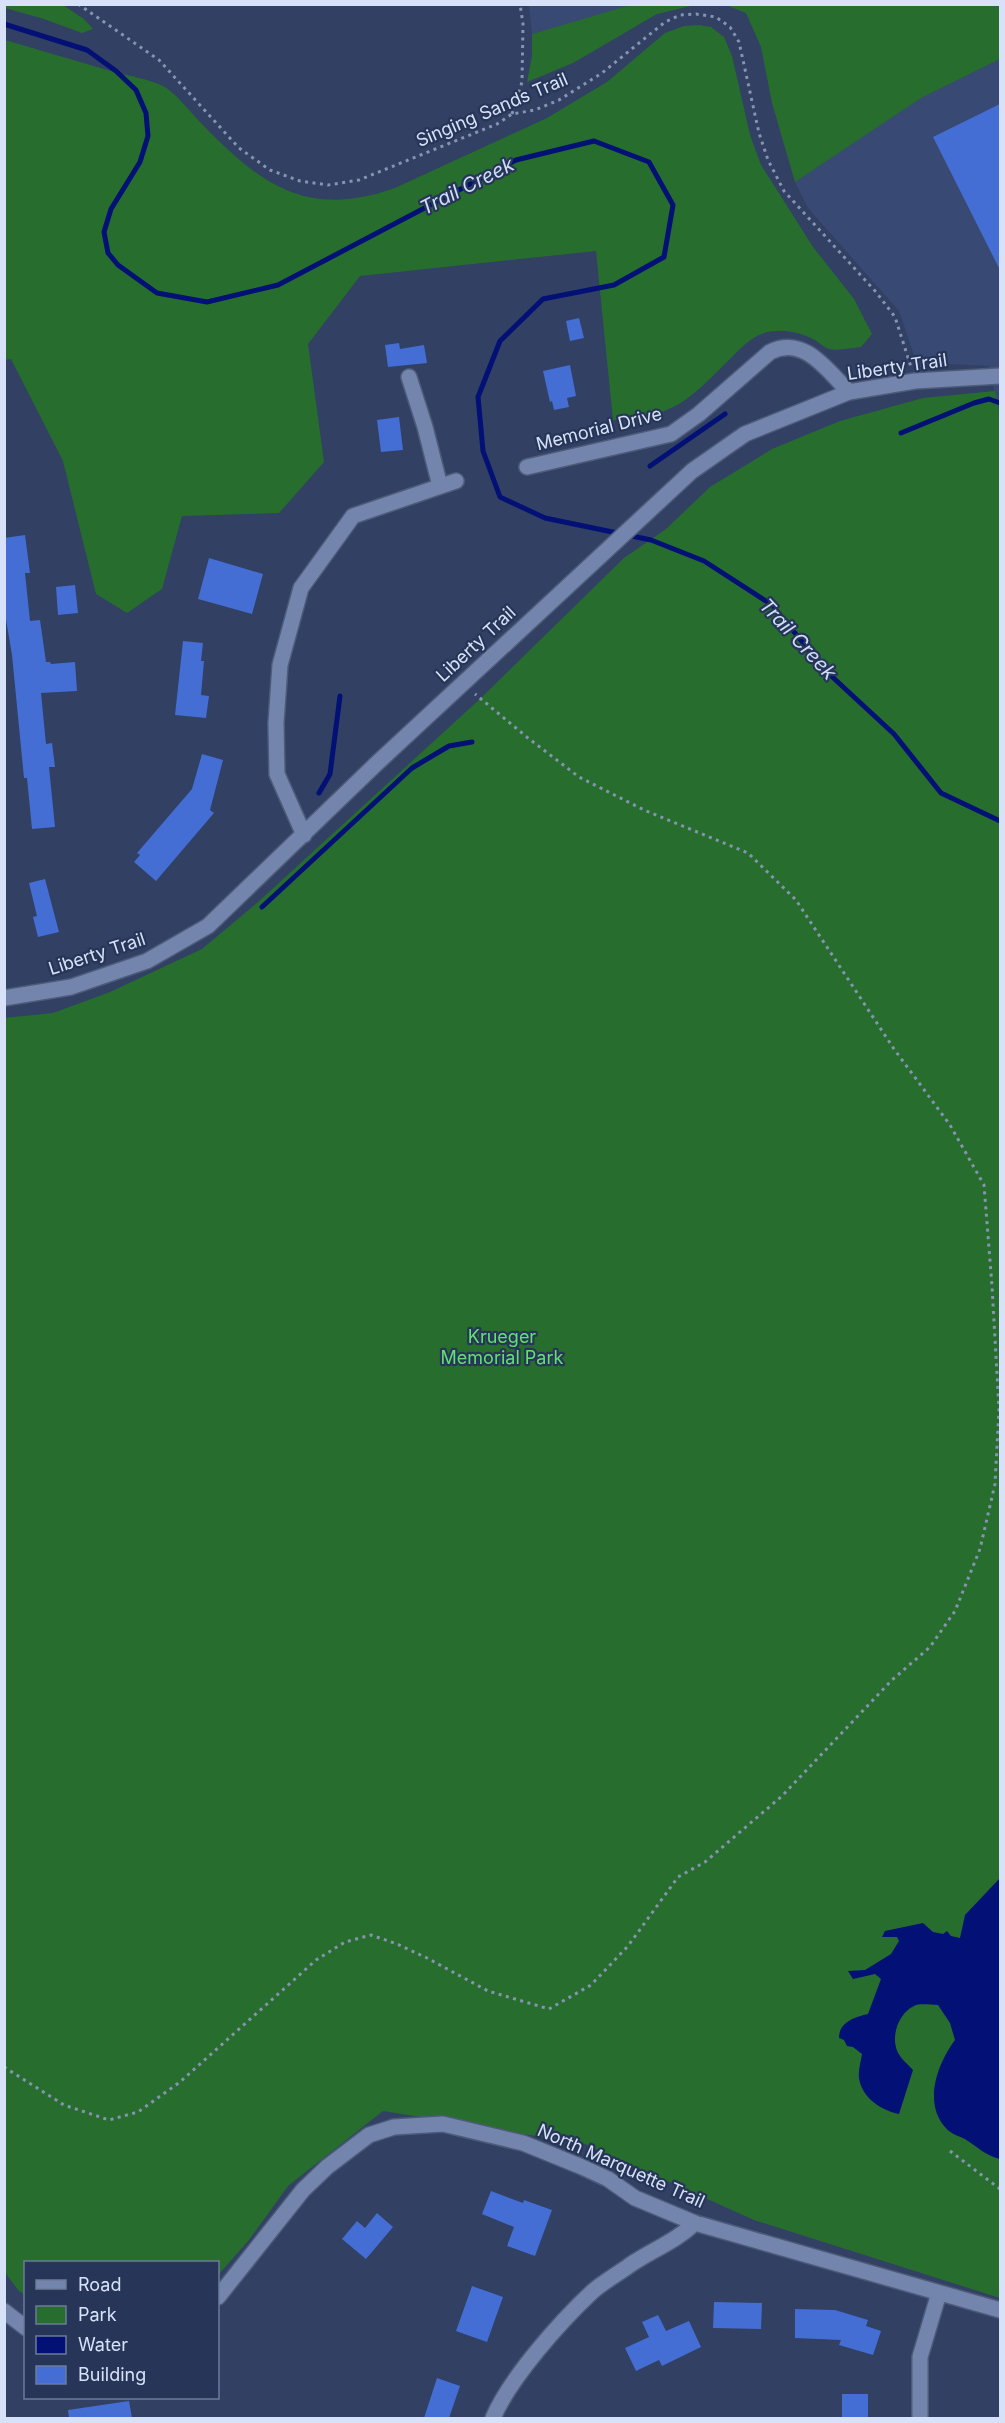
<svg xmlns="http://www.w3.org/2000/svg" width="1005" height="2423" font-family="Inter,sans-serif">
  <rect width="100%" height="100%" fill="#314063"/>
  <path fill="#384a73" d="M529,4L634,5L532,34Z
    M1000,59V416L989,366L946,364L918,367L899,311L808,208L795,182L921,98Z"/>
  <path fill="#276e2e" d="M634,4L695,5L657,14L573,63L527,82L532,56V34Z
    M4,5H63L84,19L93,29L82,33L44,19L5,8Z
    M726,5H1000V59L921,98L795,182L772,103L761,47L746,13Z
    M699,25L711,27L724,37L732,56L750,135L761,165L813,247L854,299L872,334L861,347C851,348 839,351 829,349C823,347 819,342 813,339C799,332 779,328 764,333C749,338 738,351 728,361C684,404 676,415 613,420L596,251L360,276L308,344L324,462L279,513L182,516L162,589L127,613L96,594L63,461L11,359L5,360V40C41,51 78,61 114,72C130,76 148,79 163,86C174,91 192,114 202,124C261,185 307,219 395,188L547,118L607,82L665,33L684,26Z
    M995,391L1000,416V2298L754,2220L585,2144L383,2111L288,2186L249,2240L218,2275V2262H26L25,2295L18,2290L4,2271V1018L53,1013L110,992L202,949L257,903L481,698L624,558L666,529L710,487L772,449L840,421L923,398Z"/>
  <path fill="#031075" d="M1000,1878V2159C987,2156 980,2149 968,2141C961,2136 951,2135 945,2127C923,2102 938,2063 955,2040L950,2023L938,2005C931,2005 920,2003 914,2006C897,2014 889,2041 900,2056C903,2061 909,2065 913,2070L899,2114C881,2110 862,2098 859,2078C858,2070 861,2061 862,2054L853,2047L847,2046L844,2040L839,2038C839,2022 855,2017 868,2014L881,1979L875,1974L853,1979L848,1971L865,1970L891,1954L899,1941L897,1937H882L885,1931L923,1923L933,1932L943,1934L947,1931L951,1936L960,1938L965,1915Z"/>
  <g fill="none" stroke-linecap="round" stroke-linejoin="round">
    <path stroke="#031075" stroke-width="5" d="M4,24L87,50L116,71L136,90L146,113L148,136L140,162L111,209L104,232L108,253L118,265L157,293L207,302L278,285L516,160L594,141L649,162L673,205L664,257L614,285L543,299L500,341L478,397L483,451L500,497L545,518L651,540L704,561L772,605L827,672L894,734L941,793L1000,821
      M901,433L974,403L989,399L1000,403
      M650,466L725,414
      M319,793L330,774L340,696
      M262,907L412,768L449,746L472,742"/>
  </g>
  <path fill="#446ed4" d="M1000,104V270L933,137Z
    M579,318L584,338L570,341L566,321Z
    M399,343L400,349L424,345L427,363L388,367L385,345Z
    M570,365L576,396L567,398L569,407L554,410L552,401L550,402L543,371Z
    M399,417L403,450L381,452L377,420Z
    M25,535L30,573H25L30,621L40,620L46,662H50L51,664L75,662L77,691L41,693L46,744L52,743L55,767H49L55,827L32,829L27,778H24L12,655L4,608V538Z
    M209,558L263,574L252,614L198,599Z
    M75,585L78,613L58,615L56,587Z
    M183,641L203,643L201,661H204L201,695L209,696L206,718L175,715Z
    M202,754L223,760L210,810L214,813L156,881L134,862L140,855L137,853L192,789Z
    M45,879L59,932L38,937L33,917L37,916L29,883Z
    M491,2191L523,2203L524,2200L552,2210L535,2256L507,2246L514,2227L482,2214Z
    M377,2213L393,2227L366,2259L342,2239L357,2221L365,2228Z
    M472,2286L503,2297L487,2342L456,2331Z
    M714,2302L762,2303L761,2329L713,2328Z
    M795,2309L835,2310L868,2320L866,2326L881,2331L873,2355L839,2345L841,2340L795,2338Z
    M658,2315L666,2331L689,2321L701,2347L662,2366L659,2360L636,2371L625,2348L649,2337L642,2322Z
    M437,2378L460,2386L449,2418H424Z
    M842,2394H868V2418H842Z
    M129,2401L132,2418H69L68,2410Z"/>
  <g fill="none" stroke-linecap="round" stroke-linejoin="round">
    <defs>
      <path id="minor" d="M409,377L425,427L440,486
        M527,467L671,434L699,414L770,352C804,335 827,370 849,392
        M304,835L277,774L276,723L280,665L301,588L353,516L456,481
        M4,998L71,987L147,961L208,926L375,765L692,471L745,434L849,392L915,381L1000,376
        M218,2297L303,2190L327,2167L369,2135L394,2127L443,2124L523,2143L582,2167L608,2179L635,2198L695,2223L1000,2310
        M4,2311L26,2328
        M493,2418C510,2378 560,2322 592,2292C603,2282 618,2274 630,2265C652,2250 675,2242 695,2223
        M920,2418V2357L939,2293"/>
    </defs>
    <use href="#minor" stroke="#4d5b79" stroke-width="18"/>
    <path stroke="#8794b1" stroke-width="3" stroke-dasharray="3 4.5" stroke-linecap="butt" d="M78,4L159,60L239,148L270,170L300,181L328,185L359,180L497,124L512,114L535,110L559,100L602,73L665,22L680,15L696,14L716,17L730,27L739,42L759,133L768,160L784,191L876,292L895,317L911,367
      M512,114L522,82L523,24L520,4
      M4,2067L64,2105L109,2120L138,2112L180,2082L316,1960L345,1942L371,1935L397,1944L427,1958L488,1991L549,2009L591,1985L628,1946L678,1877L705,1862L782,1796L892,1680L930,1647L955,1611L980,1549L995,1484L999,1409L992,1286L984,1185L950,1125L894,1049L796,900L748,853L644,810L579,777L528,738L475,694
      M950,2151L1000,2189"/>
    <use href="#minor" stroke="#7385ad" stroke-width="15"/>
  </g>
  <g text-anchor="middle" stroke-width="4.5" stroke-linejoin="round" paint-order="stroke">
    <g font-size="18" fill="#d7e2f8" stroke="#273658">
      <text transform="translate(492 110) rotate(-23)" y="6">Singing Sands Trail</text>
      <text transform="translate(897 367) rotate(-8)" y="6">Liberty Trail</text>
      <text transform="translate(599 429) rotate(-14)" y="6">Memorial Drive</text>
      <text transform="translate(476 644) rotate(-43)" y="6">Liberty Trail</text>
      <text transform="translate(97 954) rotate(-18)" y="6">Liberty Trail</text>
      <text transform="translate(621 2166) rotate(24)" y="6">North Marquette Trail</text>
    </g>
    <g font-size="18" fill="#62e16c" stroke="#273658">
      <text x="502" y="1343">Krueger<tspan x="502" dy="21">Memorial Park</tspan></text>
    </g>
    <g font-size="20" font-style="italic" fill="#d0ddf8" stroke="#273658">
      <text transform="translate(467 186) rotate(-27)" y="7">Trail Creek</text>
      <text transform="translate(798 639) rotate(47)" y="7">Trail Creek</text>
    </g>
  </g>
  <rect width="1005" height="2423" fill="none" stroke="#d7e2f8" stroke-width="12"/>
  <rect x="24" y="2261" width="195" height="138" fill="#273658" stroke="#6d7b98" stroke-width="1.5"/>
  <rect x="36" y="2280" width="30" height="9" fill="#7385ad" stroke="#6d7b98" stroke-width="1.5"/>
  <text x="78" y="2291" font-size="18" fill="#d7e2f8">Road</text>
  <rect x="36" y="2306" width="30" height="18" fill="#276e2e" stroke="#6d7b98" stroke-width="1.5"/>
  <text x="78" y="2321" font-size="18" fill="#d7e2f8">Park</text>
  <rect x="36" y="2336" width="30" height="18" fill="#031075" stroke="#6d7b98" stroke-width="1.5"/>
  <text x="78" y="2351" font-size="18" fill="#d7e2f8">Water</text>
  <rect x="36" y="2366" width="30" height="18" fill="#446ed4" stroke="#6d7b98" stroke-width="1.5"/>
  <text x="78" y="2381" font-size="18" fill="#d7e2f8">Building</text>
</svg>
